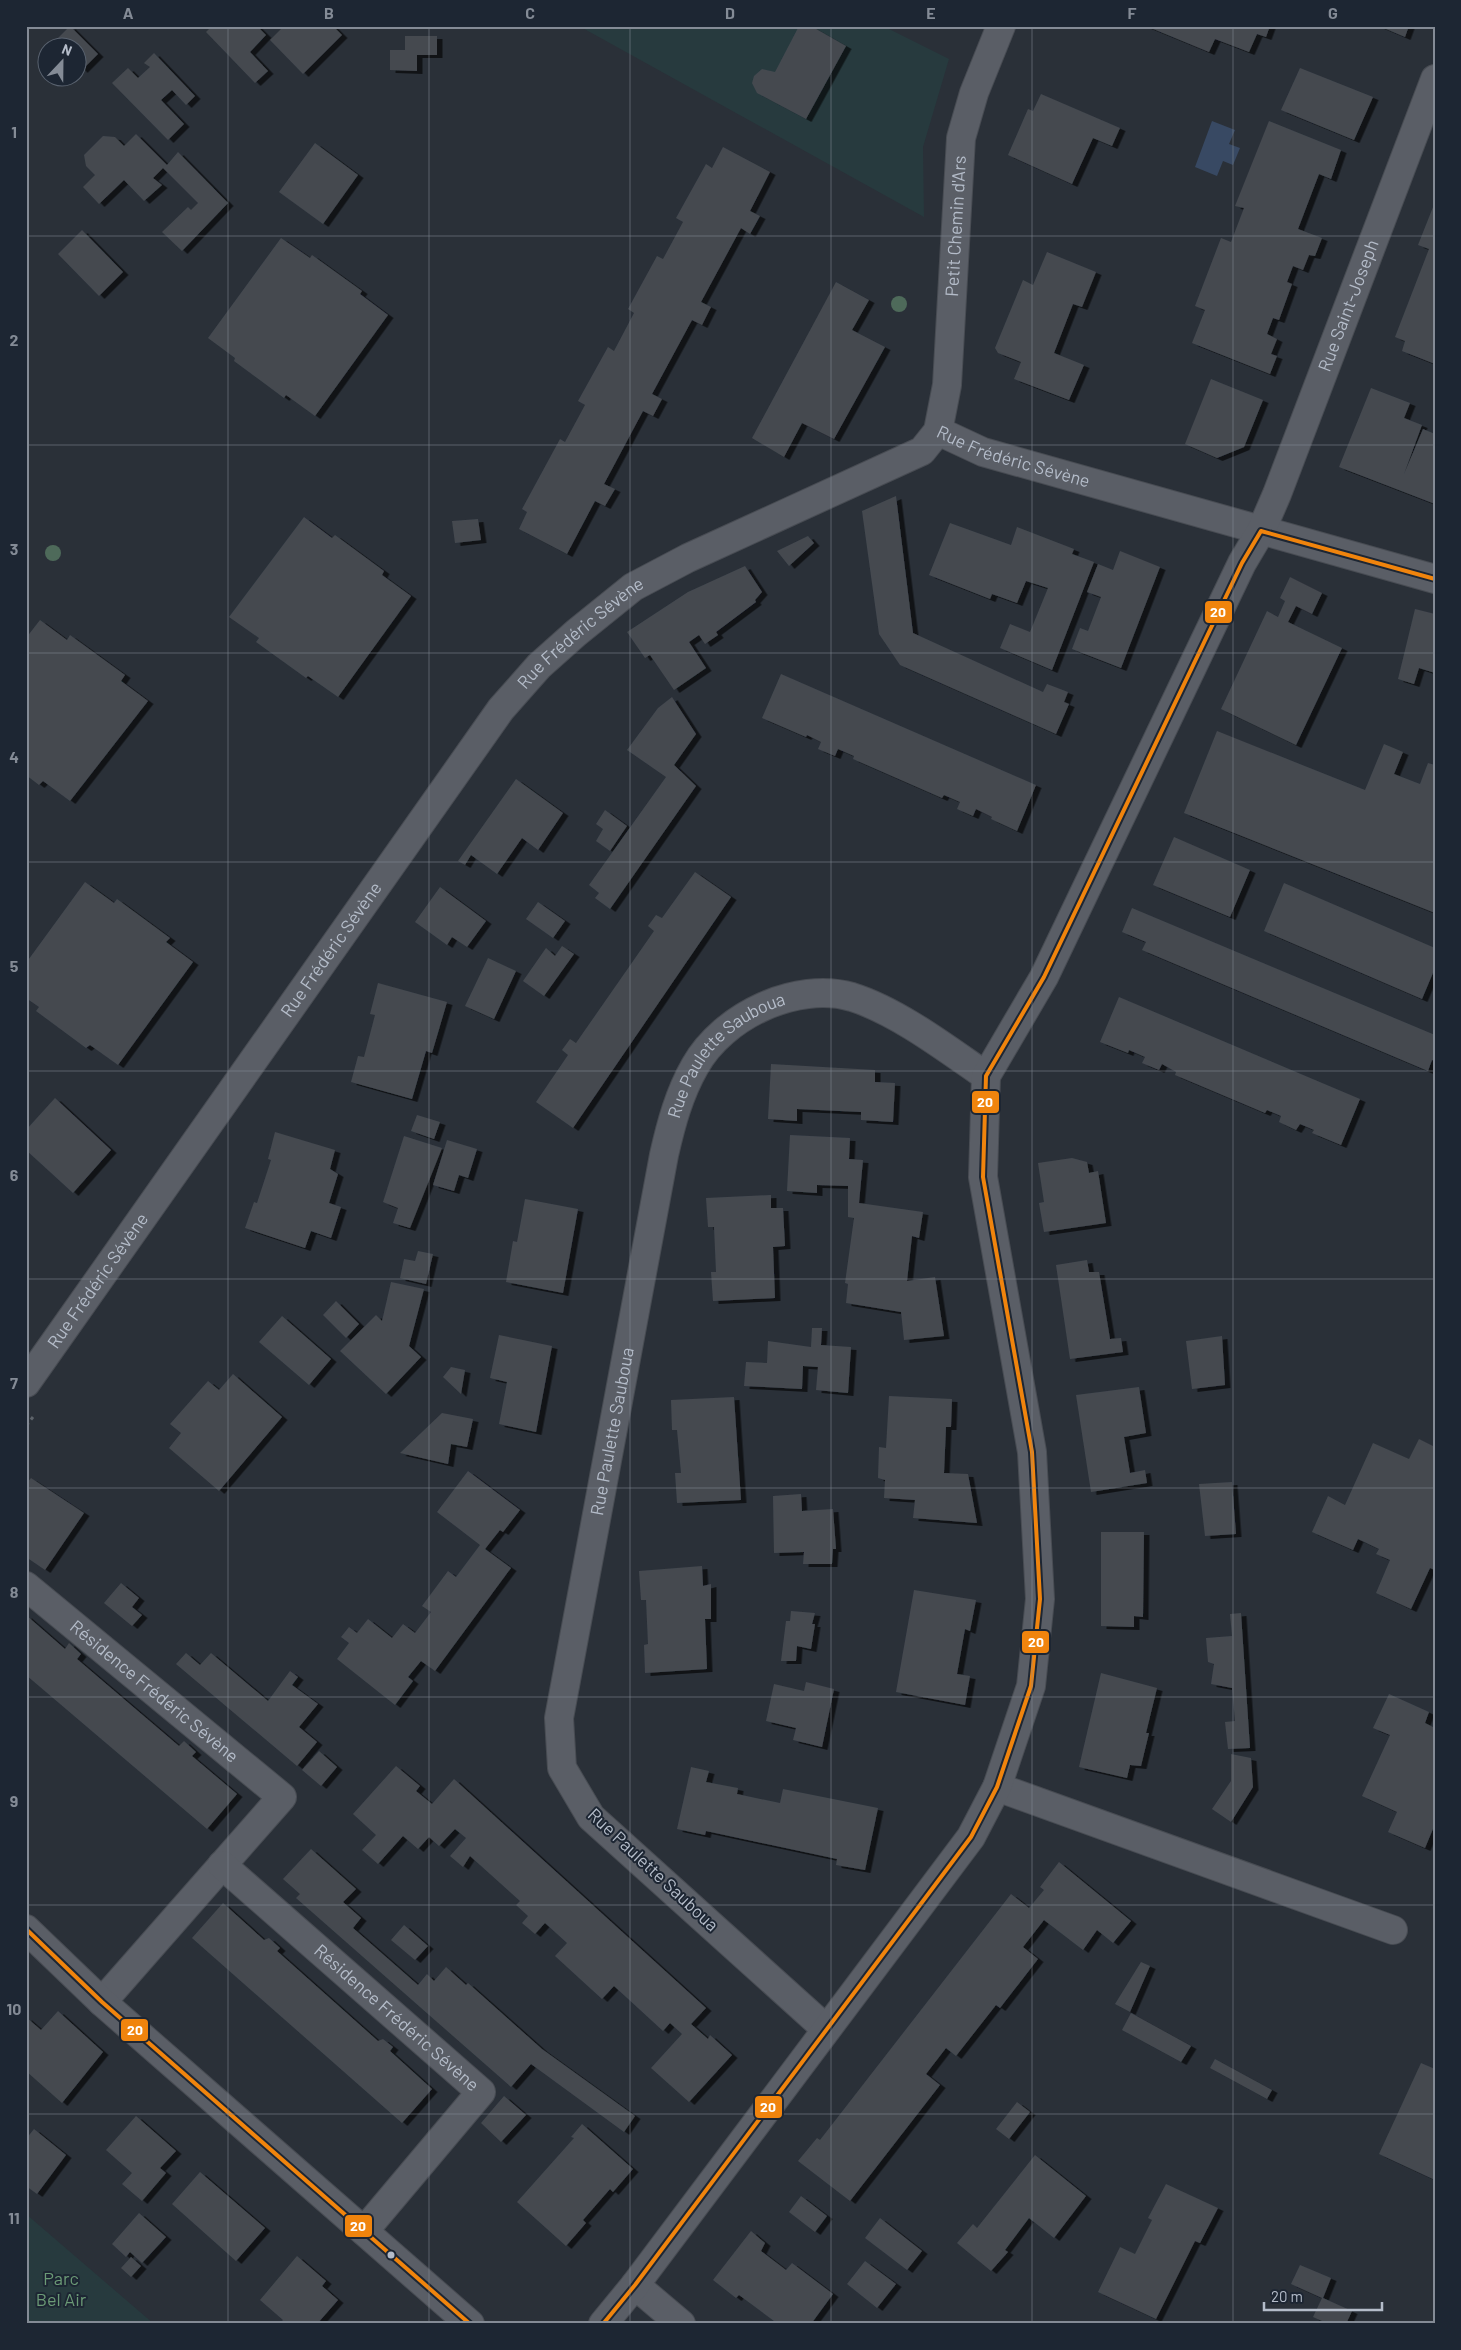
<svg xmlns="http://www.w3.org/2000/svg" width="1461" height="2350" font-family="Barlow,sans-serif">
  <defs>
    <filter id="shadow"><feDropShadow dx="5.5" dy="3" stdDeviation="0" flood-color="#0009"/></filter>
  </defs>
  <rect width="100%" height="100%" fill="#2a3038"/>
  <path fill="#273a3e" d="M579,26H883L949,59L923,147L924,217Z
    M26,2214L154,2324H26Z"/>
  <path fill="#384963" d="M1212,121L1235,130L1229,144L1240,148L1233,165L1223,161L1217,176L1195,167Z"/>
  <path fill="#444950" filter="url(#shadow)" d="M70,26L98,54L82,70L78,65V48H60L54,42Z
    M212,26H257L266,35L250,52L268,71L255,83L206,32Z
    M284,26H333L342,35L303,74L270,40Z
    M799,26H811L846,46L806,119L757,93L752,83L754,76L762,69L775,72Z
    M1146,26H1270L1266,37L1257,34L1249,52L1215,39L1209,52Z
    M1379,26H1409L1405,37Z
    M405,36H437V55H417V71L390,70V50H405Z
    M154,53L195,96L186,105L172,90L161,100L184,124L168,140L112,83L128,68L138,78L150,67L144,63Z
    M1300,68L1373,97L1354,140L1281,110Z
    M1041,94L1120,128L1112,146L1093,138L1072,184L1008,155L1028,109L1033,111Z
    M1269,121L1341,150L1331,179L1319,174L1298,229L1322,238L1315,256L1309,255L1303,270L1293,266L1287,282L1292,284L1279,320L1273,318L1267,334L1277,339L1271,354L1277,356L1270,374L1192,343L1205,310L1195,306L1221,238L1231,242L1244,208L1235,206Z
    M136,134L167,165L178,152L228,203L182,251L162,232L188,207L191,210L198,203L163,168L153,178L162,185L144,201L124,180L99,204L83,187L95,175L86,166L84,155L103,136L115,137L124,146Z
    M315,143L358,175L323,224L279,192Z
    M723,147L770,172L750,211L760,216L750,234L741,228L701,302L711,307L702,325L692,320L652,394L662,399L653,416L643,411L604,484L615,489L605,506L595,501L567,554L519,529L527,512L522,509L560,439L565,442L585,405L578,401L608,347L614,351L634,313L628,309L657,256L663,259L683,222L676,218L706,164L712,168Z
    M1435,202V364L1402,351L1405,341L1395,337L1429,249L1418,245Z
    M82,230L123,272L99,296L58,254Z
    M281,238L310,258L312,255L362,291L360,294L388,315L315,416L286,395L284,398L234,361L235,358L208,338Z
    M1047,252L1096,272L1082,307L1073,304L1054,353L1084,365L1069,400L1014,379L1021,362L998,353L995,348L1023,280L1033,285Z
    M836,282L869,300L852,330L885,347L834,439L802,423L784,457L752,438Z
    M1211,379L1263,400L1244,447L1217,458L1185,444Z
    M1371,388L1410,403L1404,418L1422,425L1404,474L1423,429L1435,434V504L1339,467Z
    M896,496L913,633L1043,692L1047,684L1068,692L1064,702L1069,704L1056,734L900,665L879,634L862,511Z
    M304,517L332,538L335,535L384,571L382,575L411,596L338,697L308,676L306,678L256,642L259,638L229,617Z
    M478,519L481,540L455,543L452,521Z
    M950,523L1011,545L1017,527L1074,549L1072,554L1094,562L1052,670L1000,648L1010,624L1030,632L1048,588L1026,581L1017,603L992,594L990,599L929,575Z
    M808,536L814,543L789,566L777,551Z
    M1120,551L1160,567L1121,668L1072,649L1080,628L1088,631L1101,597L1087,592L1098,564L1113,570Z
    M745,566L762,592L755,600L756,602L716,632L718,635L705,644L699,635L689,642L706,668L674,690L650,655L645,658L627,632L688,592Z
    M1290,577L1322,593L1312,614L1296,606L1288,622L1342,648L1296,745L1221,709L1267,611L1278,617L1285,601L1280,598Z
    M1415,609L1435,614V673L1419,668L1414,684L1398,679Z
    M40,620L67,640L70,635L125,675L121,681L148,701L70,801L43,781L39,785L26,775V638Z
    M781,674L1036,785L1017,831L991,819L992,817L976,809L973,816L957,809L960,802L944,795L942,798L853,759L854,756L838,749L835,756L818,749L821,742L807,735L806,737L762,718Z
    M672,697L696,734L674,765L696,786L610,909L595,898L599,893L589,885L666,777L627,750L658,708Z
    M1217,731L1365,790L1384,744L1403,752L1394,774L1420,784L1428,763L1435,765V913L1184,813Z
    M516,779L563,813L538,850L522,838L497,874L471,855L465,865L458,861Z
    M605,810L627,826L610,851L596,841L603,829L596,824Z
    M1174,837L1250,870L1230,917L1153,885Z
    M695,872L731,897L573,1128L536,1102L568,1055L562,1050L570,1039L576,1043L654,931L648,926L656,915L662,918Z
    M85,882L114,903L117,899L170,938L166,942L193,962L118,1065L90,1045L86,1048L36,1011L39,1007L26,998V963Z
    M1284,883L1435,948V968L1422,999L1264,931Z
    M440,887L486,921L467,947L452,937L447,945L415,922Z
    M538,902L565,921L553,938L526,919Z
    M1132,908L1435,1035V1061L1432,1060L1428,1071L1142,950L1146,942L1122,932Z
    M562,946L574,954L544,996L523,981L546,948L555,956Z
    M488,958L516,971L494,1019L465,1006Z
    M378,983L447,1002L432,1053L426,1051L412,1099L351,1082L358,1056L364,1057L375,1015L370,1014Z
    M1119,997L1360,1099L1341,1145L1312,1133L1314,1130L1300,1124L1296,1130L1279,1122L1281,1116L1267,1110L1265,1113L1175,1075L1176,1072L1162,1064L1159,1070L1142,1063L1145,1057L1129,1050L1128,1053L1100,1042Z
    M771,1064L875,1070V1082L895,1083L893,1122L861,1120V1112L797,1109V1121L768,1119Z
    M55,1098L111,1150L73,1193L26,1150V1130Z
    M417,1115L440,1122L434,1139L411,1131Z
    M275,1132L335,1150L330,1169L338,1174L329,1203L341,1207L331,1238L311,1231L305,1248L245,1228L254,1202L257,1203L271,1160L268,1159Z
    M790,1135L850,1138L849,1159L863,1160L859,1203L923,1212L919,1238L912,1236L907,1281L935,1277L944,1336L904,1340L901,1312L846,1303L848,1284L845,1283L854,1218L848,1217V1186L817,1185V1193L787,1191Z
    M404,1136L442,1148L410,1228L393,1223L398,1208L383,1202Z
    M447,1140L477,1149L468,1178L459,1175L454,1191L433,1185Z
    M1072,1158L1087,1162L1089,1173L1098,1171L1106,1223L1044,1232L1039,1203L1044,1202L1038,1163Z
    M771,1195V1208H783L785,1246L773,1247L775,1298L713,1301L711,1272H716L714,1227H708L706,1198Z
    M525,1199L578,1209L563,1293L506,1282L513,1241L517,1242Z
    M418,1251L433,1254L426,1284L400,1278L404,1259L415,1261Z
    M1087,1260L1089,1272H1099L1110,1339L1121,1338L1123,1352L1070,1359L1056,1265Z
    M391,1282L424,1289L409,1346L421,1357L386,1394L340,1351L376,1315L382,1321Z
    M336,1301L359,1324L346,1338L323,1315Z
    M282,1316L331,1359L309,1385L259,1342Z
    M812,1328H822L821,1345L851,1347L848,1393L816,1390L818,1367L803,1366L802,1389L744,1386L746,1362L767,1363L768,1341L811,1347Z
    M499,1335L552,1346L536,1432L499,1424L507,1382L490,1378Z
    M1222,1336L1225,1385L1192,1389L1186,1341Z
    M451,1367L465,1370L461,1394L443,1377Z
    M233,1374L282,1417L219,1491L169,1448L181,1433L170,1424L208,1381L219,1390Z
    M1139,1387L1146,1433L1124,1437L1130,1473L1145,1470L1147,1483L1091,1492L1076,1395Z
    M889,1396L952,1399L951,1427H946L944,1473L968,1474L977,1523L913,1518L915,1500L884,1498L885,1480L878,1478L879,1447L886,1448Z
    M734,1397L741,1500L677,1503L675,1473H681L677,1430H672L671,1400Z
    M442,1413L473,1419L467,1447L451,1444L448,1464L400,1453Z
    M1419,1439L1435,1447V1570L1430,1568L1411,1609L1376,1593L1390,1560L1376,1554L1379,1549L1358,1539L1353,1550L1312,1532L1328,1496L1345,1505L1373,1443L1409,1459Z
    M468,1471L520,1510L503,1532L500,1530L485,1549L511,1568L435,1671L421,1661L408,1677L413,1681L395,1705L337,1659L349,1643L341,1637L349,1627L357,1633L368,1619L392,1638L403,1624L415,1633L431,1612L422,1606L448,1571L456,1577L480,1545L437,1512Z
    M31,1478L84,1513L45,1570L26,1557V1484Z
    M1232,1482L1236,1534L1205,1536L1199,1484Z
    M801,1494L802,1511L833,1509L836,1549H833L832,1564H803L804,1552L774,1553L773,1496Z
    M1101,1532H1144L1143,1617L1134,1616V1627L1101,1626Z
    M702,1566L703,1586L711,1584V1619H705L707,1669L645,1673L644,1645L648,1644L646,1600H641L639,1571Z
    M121,1583L139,1598L132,1607L142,1615L132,1626L104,1603Z
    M914,1590L976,1600L970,1631L965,1629L957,1674L970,1676L965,1705L896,1692Z
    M791,1611L815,1613L812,1624H815L811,1649L797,1646L796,1661H781L786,1621H790Z
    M1241,1613L1250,1748L1228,1749L1225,1722L1235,1721L1232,1688L1211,1684L1214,1664L1208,1662L1206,1638L1232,1636L1230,1614Z
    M26,1615L65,1649L69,1643L81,1654L77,1659L179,1746L184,1741L196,1752L192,1756L237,1794L207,1829L26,1675Z
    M186,1653L200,1665L211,1653L268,1701L290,1671L298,1677L292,1685L318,1704L299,1727L317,1742L297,1766L176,1664Z
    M1101,1673L1157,1688L1146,1733H1149L1141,1766L1130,1765L1127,1778L1079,1767Z
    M806,1682L834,1689L822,1747L793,1740L796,1728L766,1721L774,1684L804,1691Z
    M1389,1694L1429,1712L1425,1723L1435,1728V1824L1425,1848L1388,1832L1397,1812L1362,1796L1390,1735L1373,1728Z
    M319,1751L337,1767L321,1786L302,1770Z
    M1231,1754L1251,1758L1253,1787L1231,1822L1212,1809L1231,1781Z
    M396,1766L420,1786L416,1791L432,1804L454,1779L706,2008L691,2024L708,2039L710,2035L732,2055L689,2102L651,2068L682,2034L670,2023L663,2031L614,1986L602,1999L591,1989L555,1956L567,1943L545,1923L535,1934L522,1923L528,1916L516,1905L520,1901L470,1856L463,1867L450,1856L466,1838L455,1829L439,1846L429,1837L418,1849L403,1836L378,1864L362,1850L376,1835L353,1814Z
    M691,1767L709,1771L706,1782L738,1788L737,1794L780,1803L783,1789L878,1808L865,1870L836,1865L837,1859L706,1831L705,1835L677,1829Z
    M311,1849L356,1889L343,1902L361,1918L353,1928L418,1985L427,1974L434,1981L446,1967L466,1985L468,1983L542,2049L635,2116L624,2132L531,2064L511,2087L296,1898L300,1894L283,1879Z
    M1059,1862L1131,1921L1113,1943L1097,1930L1083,1950L1044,1920L1023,1947L1038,1959L1000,2008L996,2005L956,2056L946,2048L926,2074L940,2085L850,2201L798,2161L817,2138L820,2140L1011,1894L1029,1908L1044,1890L1040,1887Z
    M223,1903L264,1940L269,1938L280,1948L277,1951L378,2041L383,2039L393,2047L390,2051L432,2089L402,2123L192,1938Z
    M404,1925L428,1946L415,1960L391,1940Z
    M1141,1962L1150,1966L1130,2012L1115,2004Z
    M58,2011L103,2052L62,2103L26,2071V2017L41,2030Z
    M1131,2013L1191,2046L1181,2062L1122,2030Z
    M1215,2059L1272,2090L1267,2099L1210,2068Z
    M1421,2063L1435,2069V2180L1379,2154Z
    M504,2096L526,2115L501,2142L481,2123Z
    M1017,2102L1030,2112L1009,2139L996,2129Z
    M136,2116L176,2151L160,2168L166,2173L142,2201L122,2184L132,2173L106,2150Z
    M582,2124L633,2169L613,2192L610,2189L583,2220L586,2223L566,2246L517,2202L574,2138L571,2137Z
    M34,2129L66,2155L37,2194L26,2186V2139Z
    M1035,2155L1086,2196L1054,2238L1029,2218L1005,2250L1008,2252L991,2271L957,2243L973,2224L977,2228Z
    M200,2172L265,2228L236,2261L172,2204Z
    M1166,2184L1218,2208L1200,2243L1195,2241L1156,2319L1098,2292L1120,2247L1135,2254L1152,2220L1148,2218Z
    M801,2196L827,2216L815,2232L789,2212Z
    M139,2213L166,2237L142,2263L130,2252L126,2257L112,2244Z
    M880,2218L922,2251L907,2270L865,2238Z
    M751,2231L765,2243L761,2251L786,2270L792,2263L833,2294L811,2324H772L774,2321L739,2295L736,2298L713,2280Z
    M297,2256L326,2281L322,2286L338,2300L317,2324H279L283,2320L260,2300Z
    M131,2257L141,2266L131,2277L121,2268Z
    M865,2261L896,2284L877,2308L847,2284Z
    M1300,2265L1331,2278L1323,2298L1352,2311L1346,2324H1321L1322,2321L1313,2317L1322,2298L1291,2284Z"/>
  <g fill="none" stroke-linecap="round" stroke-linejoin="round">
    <defs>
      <g id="minor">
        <path id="s1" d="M938,431L983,452L1435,579"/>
        <path id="s2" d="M26,1383L501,709L539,666L576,633L633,587L688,558L922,451L938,431L947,385L961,138L974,93L1001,26"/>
        <path id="s3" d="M26,1586L282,1797L102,2002"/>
        <path d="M997,1787L1393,1930"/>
        <path id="s4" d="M222,1865L481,2092L364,2231"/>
        <path d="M26,1929L102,2002L470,2324"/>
        <path id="s5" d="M826,2029L591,1817L562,1768L559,1718L664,1155C671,1124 679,1094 695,1066C723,1016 796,981 852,997C897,1011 947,1049 986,1076"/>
        <path d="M635,2285L681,2324"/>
        <path id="s6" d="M603,2324L635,2285L971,1837L997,1787L1031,1686L1040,1599L1032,1452L983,1177L986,1076L1044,977L1242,563L1261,531L1277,494L1435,79"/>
      </g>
    </defs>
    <use href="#minor" stroke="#484c53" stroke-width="30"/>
    <path stroke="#5d636a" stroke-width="3" stroke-dasharray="4 4" stroke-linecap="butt" d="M26,1426L33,1417"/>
    <use href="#minor" stroke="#5a5e66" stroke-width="28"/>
    <defs>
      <path id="bus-1" d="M26,1929L102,2002L470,2324
        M603,2324L635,2285L971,1837L997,1787L1031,1686L1040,1599L1032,1452L983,1177L986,1076L1044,977L1242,563L1261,531L1435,579"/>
    </defs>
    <use href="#bus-1" stroke="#1d2633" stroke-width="8"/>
    <use href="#bus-1" stroke="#f0840d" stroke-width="4"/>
  </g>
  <g fill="#4e6a5a">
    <circle cx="899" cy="304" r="8"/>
    <circle cx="53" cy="553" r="8"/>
  </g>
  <path fill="none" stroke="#848b96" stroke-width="1" stroke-opacity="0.55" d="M228,26V2324M429,26V2324M630,26V2324M831,26V2324M1032,26V2324M1233,26V2324M26,236H1435M26,445H1435M26,653H1435M26,862H1435M26,1071H1435M26,1279H1435M26,1488H1435M26,1697H1435M26,1905H1435M26,2114H1435"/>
  <circle fill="#b4bcc9" stroke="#1d2633" stroke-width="2" cx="391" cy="2255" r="4.5"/>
  <g text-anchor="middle" stroke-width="4" stroke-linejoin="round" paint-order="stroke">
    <g font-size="18" fill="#b4bcc9" stroke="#1d2633">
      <text dy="6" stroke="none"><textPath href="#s2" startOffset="1556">Petit Chemin d'Ars</textPath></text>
      <text dy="6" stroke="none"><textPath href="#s6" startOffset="2241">Rue Saint-Joseph</textPath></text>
      <text dy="6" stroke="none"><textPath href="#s1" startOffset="80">Rue Frédéric Sévène</textPath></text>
      <text dy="6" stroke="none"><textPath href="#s2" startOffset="935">Rue Frédéric Sévène</textPath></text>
      <text dy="6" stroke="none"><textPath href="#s2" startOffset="530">Rue Frédéric Sévène</textPath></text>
      <text dy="6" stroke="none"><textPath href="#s5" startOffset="1120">Rue Paulette Sauboua</textPath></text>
      <text dy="6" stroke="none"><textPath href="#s2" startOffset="125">Rue Frédéric Sévène</textPath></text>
      <text dy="6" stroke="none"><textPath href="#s5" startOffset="715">Rue Paulette Sauboua</textPath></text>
      <text dy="6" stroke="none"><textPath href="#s3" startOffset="166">Résidence Frédéric Sévène</textPath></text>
      <text transform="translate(653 1870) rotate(43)" y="6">Rue Paulette Sauboua</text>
      <text dy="6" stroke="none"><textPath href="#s4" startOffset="232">Résidence Frédéric Sévène</textPath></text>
    </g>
    <g font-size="18" fill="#6b9a76" stroke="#1d2633">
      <text x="61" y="2285">Parc<tspan x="61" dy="21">Bel Air</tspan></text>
    </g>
  </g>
  <g stroke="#1d2633" stroke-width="2">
    <rect x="1204" y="600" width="29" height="24" rx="5" fill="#f0840d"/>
    <rect x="971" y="1090" width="29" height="24" rx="5" fill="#f0840d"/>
    <rect x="1021" y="1630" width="29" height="24" rx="5" fill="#f0840d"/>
    <rect x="120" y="2018" width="29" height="24" rx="5" fill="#f0840d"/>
    <rect x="754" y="2095" width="29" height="24" rx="5" fill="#f0840d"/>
    <rect x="344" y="2214" width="29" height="24" rx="5" fill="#f0840d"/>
  </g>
  <g font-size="14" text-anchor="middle" font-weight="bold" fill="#fff">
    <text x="1218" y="617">20</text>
    <text x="985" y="1107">20</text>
    <text x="1036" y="1647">20</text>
    <text x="135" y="2035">20</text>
    <text x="768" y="2112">20</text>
    <text x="358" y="2231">20</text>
  </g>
  <rect width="1461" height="2350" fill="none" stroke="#1d2633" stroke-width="55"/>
  <g transform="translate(62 62) rotate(22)"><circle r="24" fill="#1d2633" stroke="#59626f"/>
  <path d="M0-4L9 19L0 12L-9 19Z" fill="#848b96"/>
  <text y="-8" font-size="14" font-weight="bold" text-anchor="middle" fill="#b4bcc9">N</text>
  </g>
  <path d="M1264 2302v8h118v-8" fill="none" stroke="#b4bcc9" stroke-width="2.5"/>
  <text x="1271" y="2302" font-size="15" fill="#b4bcc9" stroke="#1d2633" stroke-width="4" paint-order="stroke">20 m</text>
  <rect x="28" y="28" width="1406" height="2294" fill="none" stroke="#848b96" stroke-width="2"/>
  <g font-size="16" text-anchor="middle" font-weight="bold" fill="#848b96">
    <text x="128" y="19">A</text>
    <text x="329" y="19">B</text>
    <text x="530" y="19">C</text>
    <text x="730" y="19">D</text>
    <text x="931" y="19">E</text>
    <text x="1132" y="19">F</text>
    <text x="1333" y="19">G</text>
    <text x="14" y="138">1</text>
    <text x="14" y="346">2</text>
    <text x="14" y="555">3</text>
    <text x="14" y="763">4</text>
    <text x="14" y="972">5</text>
    <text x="14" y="1181">6</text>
    <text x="14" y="1389">7</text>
    <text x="14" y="1598">8</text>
    <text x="14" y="1807">9</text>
    <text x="14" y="2015">10</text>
    <text x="14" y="2224">11</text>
  </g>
</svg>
